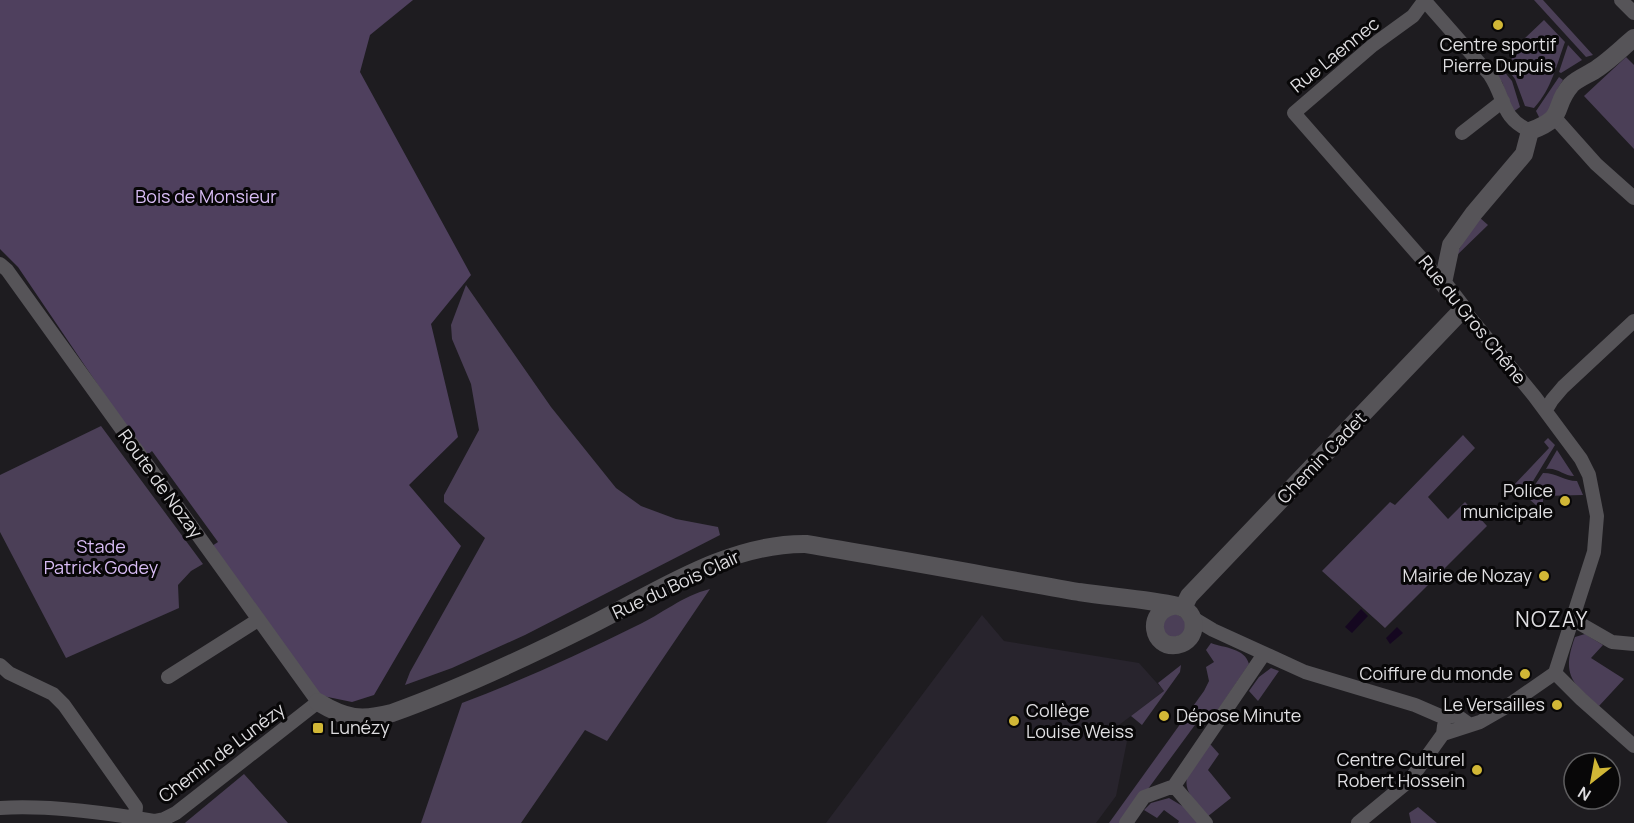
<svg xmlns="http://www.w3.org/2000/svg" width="1634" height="823" font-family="Manrope,sans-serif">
  <rect width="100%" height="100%" fill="#1e1c20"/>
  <path fill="#28242d" d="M982,615L1004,641L1139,663L1164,691L1119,725L1128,736L1116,796L1096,823H826Z"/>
  <path fill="#4b3f57" d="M1534,0H1543L1593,55L1586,57Z
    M1544,20L1565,42C1556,66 1552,88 1534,108L1525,106L1515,79L1504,65L1528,45L1524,39Z
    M1568,45L1582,60L1561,73L1559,72Z
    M1626,57L1634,65V149L1584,96Z
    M1502,69L1512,81L1520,107L1513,112L1502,82L1495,74Z
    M1559,77L1563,80L1558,88L1551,108L1540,119L1536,111Z
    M1479,217L1488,225L1453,259Z
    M466,285L551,407L616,488L641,506L676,519L718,527L720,535L525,635L452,668L405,685L410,672L485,538L444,502V495L479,430L471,384L452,339L451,325Z
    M101,426L203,564L191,571L178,585L179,608L66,658L0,532V475Z
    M1463,435L1475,448L1428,497L1448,519L1465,502L1487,526L1385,628L1322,571L1390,502L1395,505Z
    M1548,438L1555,445L1527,491L1522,495L1514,485L1549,448L1544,442Z
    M1557,450L1574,476C1564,476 1557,467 1546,469Z
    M1543,473C1557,473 1564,481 1577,481L1583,495L1543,496V502H1540L1539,506H1537L1529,499L1528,495Z
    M710,589L607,741L585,730L521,823H421L462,703C521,681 579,654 636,626C662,614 682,596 710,589Z
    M1173,612L1186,620L1184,633L1173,638L1165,634L1162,622Z
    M1585,634L1603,645L1591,658L1624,679L1599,706C1570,683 1562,673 1575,637Z
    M1211,643C1224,648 1245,648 1249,664L1211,720L1203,714L1123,823H1109L1204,691L1209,681L1206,667L1214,662L1206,650Z
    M1181,665L1180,672L1142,725L1131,716L1164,691L1158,683Z
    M1271,668L1279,671L1258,701L1249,691L1259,677Z
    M1208,745H1211L1219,754L1208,770L1231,798L1207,817C1177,782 1182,781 1208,745Z
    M244,774L288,823H185L186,822Z
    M1169,798L1184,807L1200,823H1178L1179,821L1164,810L1157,818L1144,810L1151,803Z
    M1418,807L1437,823H1411L1409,813Z"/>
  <path fill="#4f405e" d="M0,0H413L370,35L360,72L471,275L431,324L458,437L409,485L461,546L374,695L352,702L318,695L212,546L218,542L152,451L146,456L18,267L0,249Z"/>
  <path fill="#150720" d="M1361,609L1368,616L1352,633L1345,627Z
    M1397,627L1403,633L1390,644L1386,638Z"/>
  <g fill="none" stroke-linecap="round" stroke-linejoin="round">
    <path stroke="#565458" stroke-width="14" d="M1424,0L1490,75C1506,99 1500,117 1530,131
      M1621,0L1634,13
      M1424,1L1413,16L1373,45L1294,113L1443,283
      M1555,118L1596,164L1634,198
      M1462,133L1503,101
      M0,264L7,270L318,702L176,813L164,819L154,821C108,813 46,805 0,808
      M1546,410L1552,400L1563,387L1634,321
      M1193,618L1213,630L1305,672L1415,705L1445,718L1456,715L1470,725
      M1572,619L1612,642L1634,644
      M0,665L9,673L53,694L64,705L136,807L135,817
      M1555,673L1581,699L1634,746
      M168,677L258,620
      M1443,734L1480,722L1506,707L1555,673L1594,552L1597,516L1589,475L1581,459L1535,397L1463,309
      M1174,786L1206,823
      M1126,823L1144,797L1174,786L1264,654
      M1358,823L1410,780L1443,734L1444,726"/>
    <path stroke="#565458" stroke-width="18" d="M1183,608L1189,596L1463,309L1443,283L1451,245L1474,213L1524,154L1530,131C1568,117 1551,108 1571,85C1578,78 1590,74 1598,68C1611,59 1622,48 1634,38
      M318,702C346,719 361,721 392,713C459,689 525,658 589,626C657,592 728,543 806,544C897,559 988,576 1079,592C1112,597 1146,599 1178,606C1199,611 1199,641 1177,645C1152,649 1145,612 1173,606"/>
  </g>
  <g fill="#d1b736" stroke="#080708" stroke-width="2">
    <circle cx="1498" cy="25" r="6"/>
    <circle cx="1565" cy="501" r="6"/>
    <circle cx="1544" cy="576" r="6"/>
    <circle cx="1525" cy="674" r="6"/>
    <circle cx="1557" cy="705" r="6"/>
    <circle cx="1164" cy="716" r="6"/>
    <circle cx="1014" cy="721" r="6"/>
    <rect x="312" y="722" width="12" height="12" rx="3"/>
    <circle cx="1477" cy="770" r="6"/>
  </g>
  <g text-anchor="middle" stroke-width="6" stroke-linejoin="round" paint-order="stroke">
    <g font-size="18" fill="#dfdee1" stroke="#080708" text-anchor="end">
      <text x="1498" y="51" text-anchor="middle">Centre sportif<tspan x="1498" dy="21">Pierre Dupuis</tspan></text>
      <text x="1553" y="497">Police<tspan x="1553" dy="21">municipale</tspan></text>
      <text x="1532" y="582">Mairie de Nozay</text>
      <text x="1513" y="680">Coiffure du monde</text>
      <text x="1545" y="711">Le Versailles</text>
      <text x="1026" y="717" text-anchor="start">Collège<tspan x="1026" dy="21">Louise Weiss</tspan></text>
      <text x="1176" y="722" text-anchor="start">Dépose Minute</text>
      <text x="330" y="734" text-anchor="start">Lunézy</text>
      <text x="1465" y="766">Centre Culturel<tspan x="1465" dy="21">Robert Hossein</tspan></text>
    </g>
    <g font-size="18" fill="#dfdee1" stroke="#080708">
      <text transform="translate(1335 55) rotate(-39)" y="6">Rue Laennec</text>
      <text transform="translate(1472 320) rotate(51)" y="6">Rue du Gros Chêne</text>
      <text transform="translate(1322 458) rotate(-46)" y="6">Chemin Cadet</text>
      <text transform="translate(160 484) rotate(54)" y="6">Route de Nozay</text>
      <text transform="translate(676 585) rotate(-25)" y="6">Rue du Bois Clair</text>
      <text transform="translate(222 753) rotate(-37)" y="6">Chemin de Lunézy</text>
    </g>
    <g font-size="18" fill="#d8bcf5" stroke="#080708">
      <text x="206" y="203">Bois de Monsieur</text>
      <text x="101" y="553">Stade<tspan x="101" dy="21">Patrick Godey</tspan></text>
    </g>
    <g font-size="21" letter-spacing="1.5" fill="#dfdee1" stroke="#080708">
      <text x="1552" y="627">NOZAY</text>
    </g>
  </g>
  <g transform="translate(1592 781) rotate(211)"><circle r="28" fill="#080708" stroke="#5e5d5f" stroke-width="1.5"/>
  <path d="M0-4.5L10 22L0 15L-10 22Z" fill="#d1b736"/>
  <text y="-9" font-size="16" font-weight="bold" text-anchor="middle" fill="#dfdee1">N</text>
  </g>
</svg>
